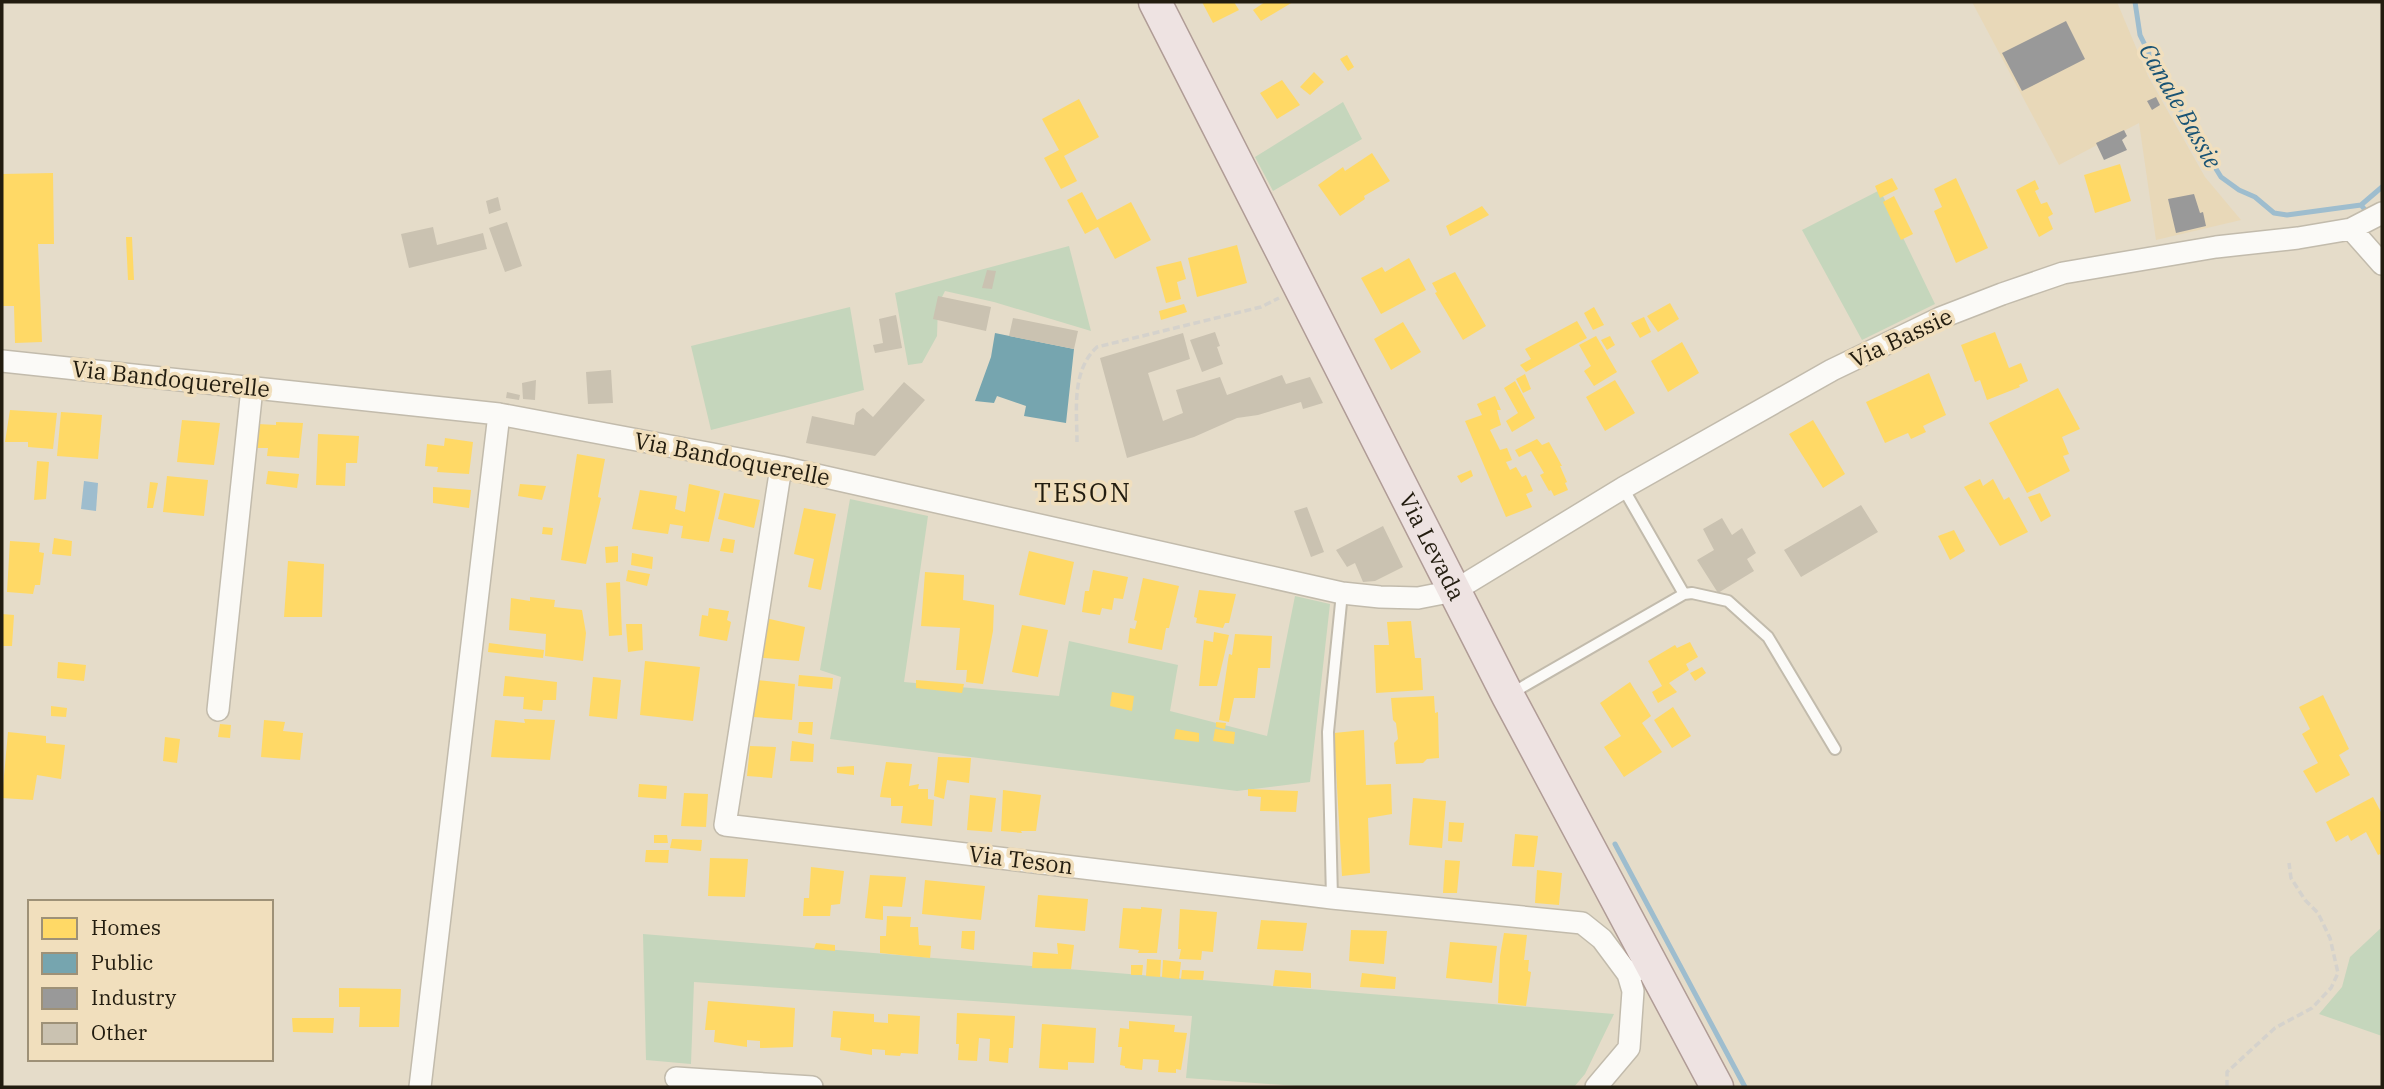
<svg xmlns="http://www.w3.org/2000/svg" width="2384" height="1089" font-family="'IBM Plex Serif',serif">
  <rect width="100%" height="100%" fill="#e5dcc9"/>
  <path fill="#e8d8b8" d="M1972,2H2117L2148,76L2205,177L2241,220L2156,240L2139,123L2059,165Z"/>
  <path fill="#c5d6bc" d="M1343,102L1362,139L1273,191L1255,157Z
    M1880,190L1935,304L1862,340L1802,230Z
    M1069,246L1091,331L994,302L945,291L938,305L937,336L922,363L908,365L895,293Z
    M850,307L864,390L711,430L691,346Z
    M850,499L928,516L904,682L1059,696L1069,641L1178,665L1170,711L1267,736L1295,596L1330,604L1310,782L1237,791L830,739L841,677L820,670Z
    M2382,927V1036L2319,1014L2342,987L2350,957Z
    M643,934L1614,1014L1585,1074L1574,1087H1310L1186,1078L1192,1016L694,982L691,1064L646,1060Z"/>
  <path fill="#9ebdce" d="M84,481L98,483L96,511L81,509Z"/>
  <path fill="#ffd966" d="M1202,2H1234L1239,10L1213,23Z
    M1265,2H1293L1261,21L1253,10Z
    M1347,55L1354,67L1348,71L1340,59Z
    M1314,72L1324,82L1310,95L1300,87Z
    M1282,80L1300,105L1277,119L1260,93Z
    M1079,99L1099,137L1064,156L1077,181L1061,189L1044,158L1059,150L1042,119Z
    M1372,153L1390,181L1364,196L1365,199L1340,216L1318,185L1343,167L1345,171Z
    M2120,164L2131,201L2095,213L2084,175Z
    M53,173L54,244H38L42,342L15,343L14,306H2V174Z
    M1892,178L1898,189L1880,198L1875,186Z
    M1956,178L1988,248L1956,263L1934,211L1942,207L1934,189Z
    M2035,180L2039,189L2035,191L2041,204L2047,202L2053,214L2048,217L2053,229L2039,237L2016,190Z
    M1082,192L1097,220L1131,202L1151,240L1115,259L1098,227L1085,234L1067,200Z
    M1894,196L1913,234L1901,240L1883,202Z
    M1482,206L1489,215L1450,236L1446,226Z
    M126,237H132L134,280H128Z
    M1237,245L1247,283L1197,297L1188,258Z
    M1409,258L1426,290L1381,314L1361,278L1382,267L1385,272Z
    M1181,261L1186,279L1177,282L1181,299L1166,303L1156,267Z
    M1455,272L1486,326L1463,340L1435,293L1437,292L1432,283Z
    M1670,303L1679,319L1658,332L1647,316Z
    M1184,304L1187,312L1161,320L1159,311Z
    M1594,307L1604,325L1593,330L1584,313Z
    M1644,317L1651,332L1640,338L1631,323Z
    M1577,321L1587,338L1526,372L1520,365L1531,359L1525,349Z
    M1403,322L1421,352L1391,370L1374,339Z
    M1995,332L2009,368L2021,363L2028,381L2019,385L2020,387L1987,400L1980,380L1975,382L1961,345Z
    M1596,336L1617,372L1594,386L1584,371L1591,366L1579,345Z
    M1610,336L1615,345L1607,350L1601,340Z
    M1682,342L1699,373L1668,392L1651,361Z
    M1929,373L1946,415L1923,426L1926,432L1911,439L1908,433L1885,443L1866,402Z
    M1525,374L1531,389L1523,393L1516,379Z
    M1615,380L1635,413L1605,431L1586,397Z
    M1515,381L1535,418L1512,432L1506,421L1518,413L1504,388Z
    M2058,388L2080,429L2062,437L2069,454L2063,456L2070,471L2027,493L1989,423Z
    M1495,396L1501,410H1497L1501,425L1490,430L1500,450L1507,448L1512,460L1506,462L1510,470L1516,467L1522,477L1526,475L1533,491L1526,494L1532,507L1506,517L1465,421L1482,415L1477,404Z
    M10,410L57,413L53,449L28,447V442H5Z
    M61,412L102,415L98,459L57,456Z
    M182,420L220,423L214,465L177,462Z
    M1813,420L1845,474L1823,488L1789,434Z
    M276,422L303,423L299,458L267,456L268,448H256L258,424L276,425Z
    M318,434L359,436L357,463H346L345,486L316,485Z
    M445,438L473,442L469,474L437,472L438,467L425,466L427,444L444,446Z
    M1537,439L1542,445L1549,442L1562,466H1560L1567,482L1565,483L1568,490L1554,496L1551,490L1549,491L1540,475L1544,473L1531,451L1519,457L1515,450Z
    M577,454L605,459L598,497L601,498L586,564L561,560Z
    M37,461L49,462L46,499L34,500Z
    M1471,470L1473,476L1461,483L1457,476Z
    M268,471L299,474L297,488L266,484Z
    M167,476L208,480L204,516L163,512Z
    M1980,479L1983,486L1993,479L2004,500L2009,497L2028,532L2000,546L1964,487Z
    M150,482L158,483L153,508H147Z
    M520,484L546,486L542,500L518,496Z
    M689,484L720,491L709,542L681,538L683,526L670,524L668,534L632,529L640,490L677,496L675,509L685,512Z
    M433,487L471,490L469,508L433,503Z
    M724,493L760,500L754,528L718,519Z
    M2040,493L2051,516L2041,522L2028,497Z
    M804,508L836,514L821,590L808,587L814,559L794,554Z
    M543,527L553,528L552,535L542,534Z
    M1954,530L1965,551L1950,560L1938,536Z
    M54,538L72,541L71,556L52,554Z
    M723,538L735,540L733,553L720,551Z
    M10,541L40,543L39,552L44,553L40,585H35L33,594L7,592Z
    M618,546V562L606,563L605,547Z
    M1029,551L1074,562L1065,605L1019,595Z
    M632,553L653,557L652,569L631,565Z
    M288,561L324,564L322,617H284Z
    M628,570L650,574L647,586L626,581Z
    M1093,570L1128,577L1123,599L1114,598L1112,610L1102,608L1100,615L1082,612L1085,591H1089Z
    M925,572L964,575L963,600L994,605L993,631L983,684L966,682L967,670H956L960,628L921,626Z
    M1143,578L1179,586L1169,628H1166L1162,650L1128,643L1130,628L1135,629L1137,621L1134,620Z
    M620,582L622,635L609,636L606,583Z
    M1199,590L1236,594L1229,623H1225L1223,628L1196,623L1197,618L1194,617Z
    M530,597L555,600L554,607L582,610L586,633L583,661L545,656L546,634L509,630L511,598L530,601Z
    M709,608L729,611L727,620L731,622L727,641L699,636L702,615L708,616Z
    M2,614L14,615L12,646H2Z
    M761,617L805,627L799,661L754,657Z
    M1411,621L1415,658H1421L1423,690L1376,693L1374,645H1389L1387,622Z
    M626,624H642L643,650L628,652Z
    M1022,625L1048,630L1038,677L1012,672Z
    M1214,632L1229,635L1217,686H1199L1204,640L1213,642Z
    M1235,634L1272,636L1270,668H1258L1255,698H1234L1229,722L1219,720L1229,654L1232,655Z
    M1690,642L1698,657L1686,664L1689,670L1669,683L1677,692L1658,703L1652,692L1662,686L1648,661L1675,645L1677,648Z
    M489,643L544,650L543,658L488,652Z
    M645,661L700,667L693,721L640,715Z
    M58,662L86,665L84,681L57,678Z
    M1702,667L1706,673L1695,681L1690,673Z
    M799,675L833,678L832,689L798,686Z
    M505,676L557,682L556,700H543L542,711L523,709L524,697L503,696Z
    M593,677L621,680L617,719L589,716Z
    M757,680L795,684L792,720L753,717Z
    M916,680L964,684L962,693L916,688Z
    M1630,682L1651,716L1642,723L1662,752L1624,777L1604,747L1621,736L1600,703Z
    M1112,692L1134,696L1132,711L1110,706Z
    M2323,695L2349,749L2339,755L2350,775L2316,793L2303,771L2318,763L2302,734L2310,729L2299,707Z
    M1434,696L1435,713L1438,712L1439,758L1427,759L1423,763L1396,764L1394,743L1398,739L1396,723L1393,720L1391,698Z
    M51,706L67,708L66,717L51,716Z
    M1673,707L1691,736L1672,748L1654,720Z
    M524,719L555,720L550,760L491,757L495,720L525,723Z
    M264,720L285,722L283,731L303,733L300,760L261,757Z
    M799,722H813L812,735L798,733Z
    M1216,722L1226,723L1225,729L1216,727Z
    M220,724L231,725L230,738L218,737Z
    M1176,729L1199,733V742L1174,739Z
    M1215,729L1235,732L1234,744L1213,741Z
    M1364,730L1366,785L1391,784L1392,814L1368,818L1370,873L1342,876L1334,733Z
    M8,732L46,736V743L65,745L61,779L37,775L33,800L2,798Z
    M165,737L180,739L177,763L163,761Z
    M792,741L814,744L813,762L790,761Z
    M750,746L776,747L772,778L747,776Z
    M938,757L971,758L969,783L947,780L944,799L934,796Z
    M886,762L912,764L909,786L919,784L918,789H928V799L934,800L932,826L901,823L903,806H891V798L880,797Z
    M854,766V775L837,773V767Z
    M639,784L667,786L666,799L638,797Z
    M1248,789L1298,791L1296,812L1260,811L1261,797L1248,796Z
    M1003,790L1041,795L1036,831H1021L1022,833L1001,831Z
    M684,793L708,794L706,827L681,826Z
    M970,795L996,798L992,832L967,830Z
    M2373,797L2382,814V858L2380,854L2378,855L2366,832L2351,841L2348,835L2336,842L2326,822Z
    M1413,798L1446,801L1442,848L1409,845Z
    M1449,822L1464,823L1462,842L1448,841Z
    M1515,834L1538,836L1534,867L1512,866Z
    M654,835H667L668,843H654Z
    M672,839L702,840L701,851L670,848Z
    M646,850H669L668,863L645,862Z
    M710,858L748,859L745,897L708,896Z
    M1445,860L1460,861L1457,893H1443Z
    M811,867L844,871L840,904L831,905L830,916H803L804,898H809Z
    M1537,870L1562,873L1559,905L1535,903Z
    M870,875L906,877L902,907L883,906V920L865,918Z
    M925,880L985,886L981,920L922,914Z
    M1038,895L1088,899L1085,931L1035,927Z
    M1141,907L1162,909L1157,953H1138L1139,950L1119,948L1123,908L1141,909Z
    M1180,909L1217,912L1213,952L1202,951L1201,960L1179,959L1181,949H1178Z
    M887,916L911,917L910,927H918L919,945L931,946L930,958L880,953V936H886Z
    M1261,920L1307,923L1303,951L1257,949Z
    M1351,930L1387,931L1384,964L1349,961Z
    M962,931H975L974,950L961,948Z
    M1504,933L1527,935L1524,960H1529L1528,971L1531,972L1526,1006L1498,1003L1500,956Z
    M1450,942L1497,946L1492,983L1446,978Z
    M816,943L835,945V951L814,949Z
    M1057,943L1074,945L1071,969L1032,968L1033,952L1058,954Z
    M1147,959L1161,960L1160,977L1146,976Z
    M1163,960L1181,962L1179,979L1162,977Z
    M1131,965H1143L1142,975H1131Z
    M1182,970L1204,971L1203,980L1181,979Z
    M1275,970L1311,973V988L1273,986Z
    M1362,973L1396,977L1395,989L1360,987Z
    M339,988L401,989L399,1027H359L360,1007H339Z
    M708,1001L795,1008L793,1047L760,1048V1041L747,1040V1047L714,1042L715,1030H705Z
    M833,1011L874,1014V1022L888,1023V1014L920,1016L918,1054L901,1053L900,1056L885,1055V1050L872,1049V1055L840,1050L841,1038L831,1037Z
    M957,1013L1015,1016L1013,1048H1009L1008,1063L989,1061L990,1039L979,1038L977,1061L958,1060L959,1044H956Z
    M292,1018H334L333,1033L293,1032Z
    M1129,1021L1175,1025L1174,1032L1187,1033L1181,1070L1176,1069V1073L1158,1072L1159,1060L1143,1059L1142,1070L1125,1068V1066L1120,1065L1122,1047H1118L1120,1028L1129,1029Z
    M1042,1024L1096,1028L1094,1063L1068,1062V1070L1039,1068Z"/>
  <path fill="#76a5af" d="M995,333L1074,349L1066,423L1024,416L1026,406L997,396L994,403L975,401L991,357Z"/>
  <path fill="#999" d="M2066,21L2085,59L2022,91L2002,53Z
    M2156,97L2160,105L2152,110L2147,101Z
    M2124,130L2127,136L2122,140L2127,150L2104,160L2096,143Z
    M2194,194L2200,213L2203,212L2206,226L2176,233L2168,199Z"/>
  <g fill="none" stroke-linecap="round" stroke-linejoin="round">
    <path stroke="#9ebdce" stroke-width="5" d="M2135,2L2140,35L2165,86L2221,177L2239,190L2255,197L2274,213L2287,215L2361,205L2366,211
      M2361,205L2382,187
      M1615,844L1745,1087"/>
  </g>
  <path fill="#cac2b1" d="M498,197L501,210L489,214L486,201Z
    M507,222L522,266L505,272L489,228Z
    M433,227L437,245L483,233L487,249L409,268L401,234Z
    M987,270L996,271L992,289L982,288Z
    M938,296L991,307L986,331L933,319Z
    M896,315L902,348L875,353L873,345L883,343L879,319Z
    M1013,318L1078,331L1074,349L1009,336Z
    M1215,332L1220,346L1217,347L1223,364L1202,372L1190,340Z
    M1183,333L1190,359L1148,373L1163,421L1183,413L1176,390L1220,377L1227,395L1282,375L1286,384L1310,377L1323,403L1303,409L1301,402L1258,415L1237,418L1194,437L1127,458L1100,358Z
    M611,370L613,403L588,404L586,372Z
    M536,380L535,400L523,399L522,383Z
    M904,382L925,400L875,456L806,443L812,416L854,425L856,413L863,408L873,417Z
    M507,392L520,395L519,400L506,398Z
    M1861,505L1878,532L1801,577L1784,550Z
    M1307,507L1324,552L1311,557L1294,511Z
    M1722,518L1732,535L1742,528L1756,553L1747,559L1754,571L1718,593L1697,560L1714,550L1703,529Z
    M1383,526L1403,567L1375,581L1363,582L1355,563L1347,567L1336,550Z"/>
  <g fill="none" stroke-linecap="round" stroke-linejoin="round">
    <defs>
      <path id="service" d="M1623,488L1684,594
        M1512,693L1684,594L1692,593L1728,601L1768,637L1835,749
        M1332,898L1328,732L1342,593"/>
      <path id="minor" d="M2351,229L2382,264
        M2,361L499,414L781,467L1342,593L1380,597L1418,598L1454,591L1623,488L1832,370L1940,318L2002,294L2063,273L2216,247L2298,238L2351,229L2382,213
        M781,467L725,825L1332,898L1582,923L1602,939L1628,974L1651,964
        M218,710L252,388
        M676,1078L812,1087
        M420,1087L499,414
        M1596,1087L1629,1048L1633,991L1628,974"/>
      <g id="primary">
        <path id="s1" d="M1155,2L1508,696L1717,1087"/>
      </g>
    </defs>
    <use href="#service" stroke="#c2bbac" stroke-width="14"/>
    <use href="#minor" stroke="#c2bbac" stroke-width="24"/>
    <use href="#primary" stroke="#b09c96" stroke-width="35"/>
    <path stroke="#d5d2cc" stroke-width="3.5" stroke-dasharray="7 3.5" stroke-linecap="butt" d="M1077,442C1077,410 1071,371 1097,347L1261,307L1279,298
      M2227,1087V1072L2275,1028L2312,1008L2331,988L2338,973L2330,938L2318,913L2305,900L2291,878L2289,863"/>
    <use href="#service" stroke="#fbfaf7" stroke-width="10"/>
    <use href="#minor" stroke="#fbfaf7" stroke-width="21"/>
    <use href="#primary" stroke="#eee3e2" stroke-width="32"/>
  </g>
  <g text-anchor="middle" stroke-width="7" stroke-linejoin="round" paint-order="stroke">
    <g font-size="23" fill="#221c0f" stroke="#f1dfbd">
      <text transform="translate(1901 338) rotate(-25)" y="8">Via Bassie</text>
      <text transform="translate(171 379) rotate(6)" y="8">Via Bandoquerelle</text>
      <text transform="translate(732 459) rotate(11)" y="8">Via Bandoquerelle</text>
      <text dy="8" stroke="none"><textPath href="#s1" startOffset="611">Via Levada</textPath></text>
      <text transform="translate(1021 860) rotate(7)" y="8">Via Teson</text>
    </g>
    <g font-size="24" font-style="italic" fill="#195374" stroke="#f1dfbd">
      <text transform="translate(2180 106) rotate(60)" y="8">Canale Bassie</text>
    </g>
    <g font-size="26" letter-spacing="2" fill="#221c0f" stroke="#f1dfbd">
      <text x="1083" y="502">TESON</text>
    </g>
  </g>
  <rect width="2384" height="1089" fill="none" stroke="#221c0f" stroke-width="7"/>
  <rect x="28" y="900" width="245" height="161" fill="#f1dfbd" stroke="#9e9177" stroke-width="2"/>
  <rect x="42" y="918" width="35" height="21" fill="#ffd966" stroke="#9e9177" stroke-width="2"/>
  <text x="91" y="935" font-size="21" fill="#221c0f">Homes</text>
  <rect x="42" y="953" width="35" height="21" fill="#76a5af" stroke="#9e9177" stroke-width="2"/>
  <text x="91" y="970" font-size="21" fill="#221c0f">Public</text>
  <rect x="42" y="988" width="35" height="21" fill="#999999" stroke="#9e9177" stroke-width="2"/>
  <text x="91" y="1005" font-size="21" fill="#221c0f">Industry</text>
  <rect x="42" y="1023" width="35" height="21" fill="#cac2b1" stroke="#9e9177" stroke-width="2"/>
  <text x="91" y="1040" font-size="21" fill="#221c0f">Other</text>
</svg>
